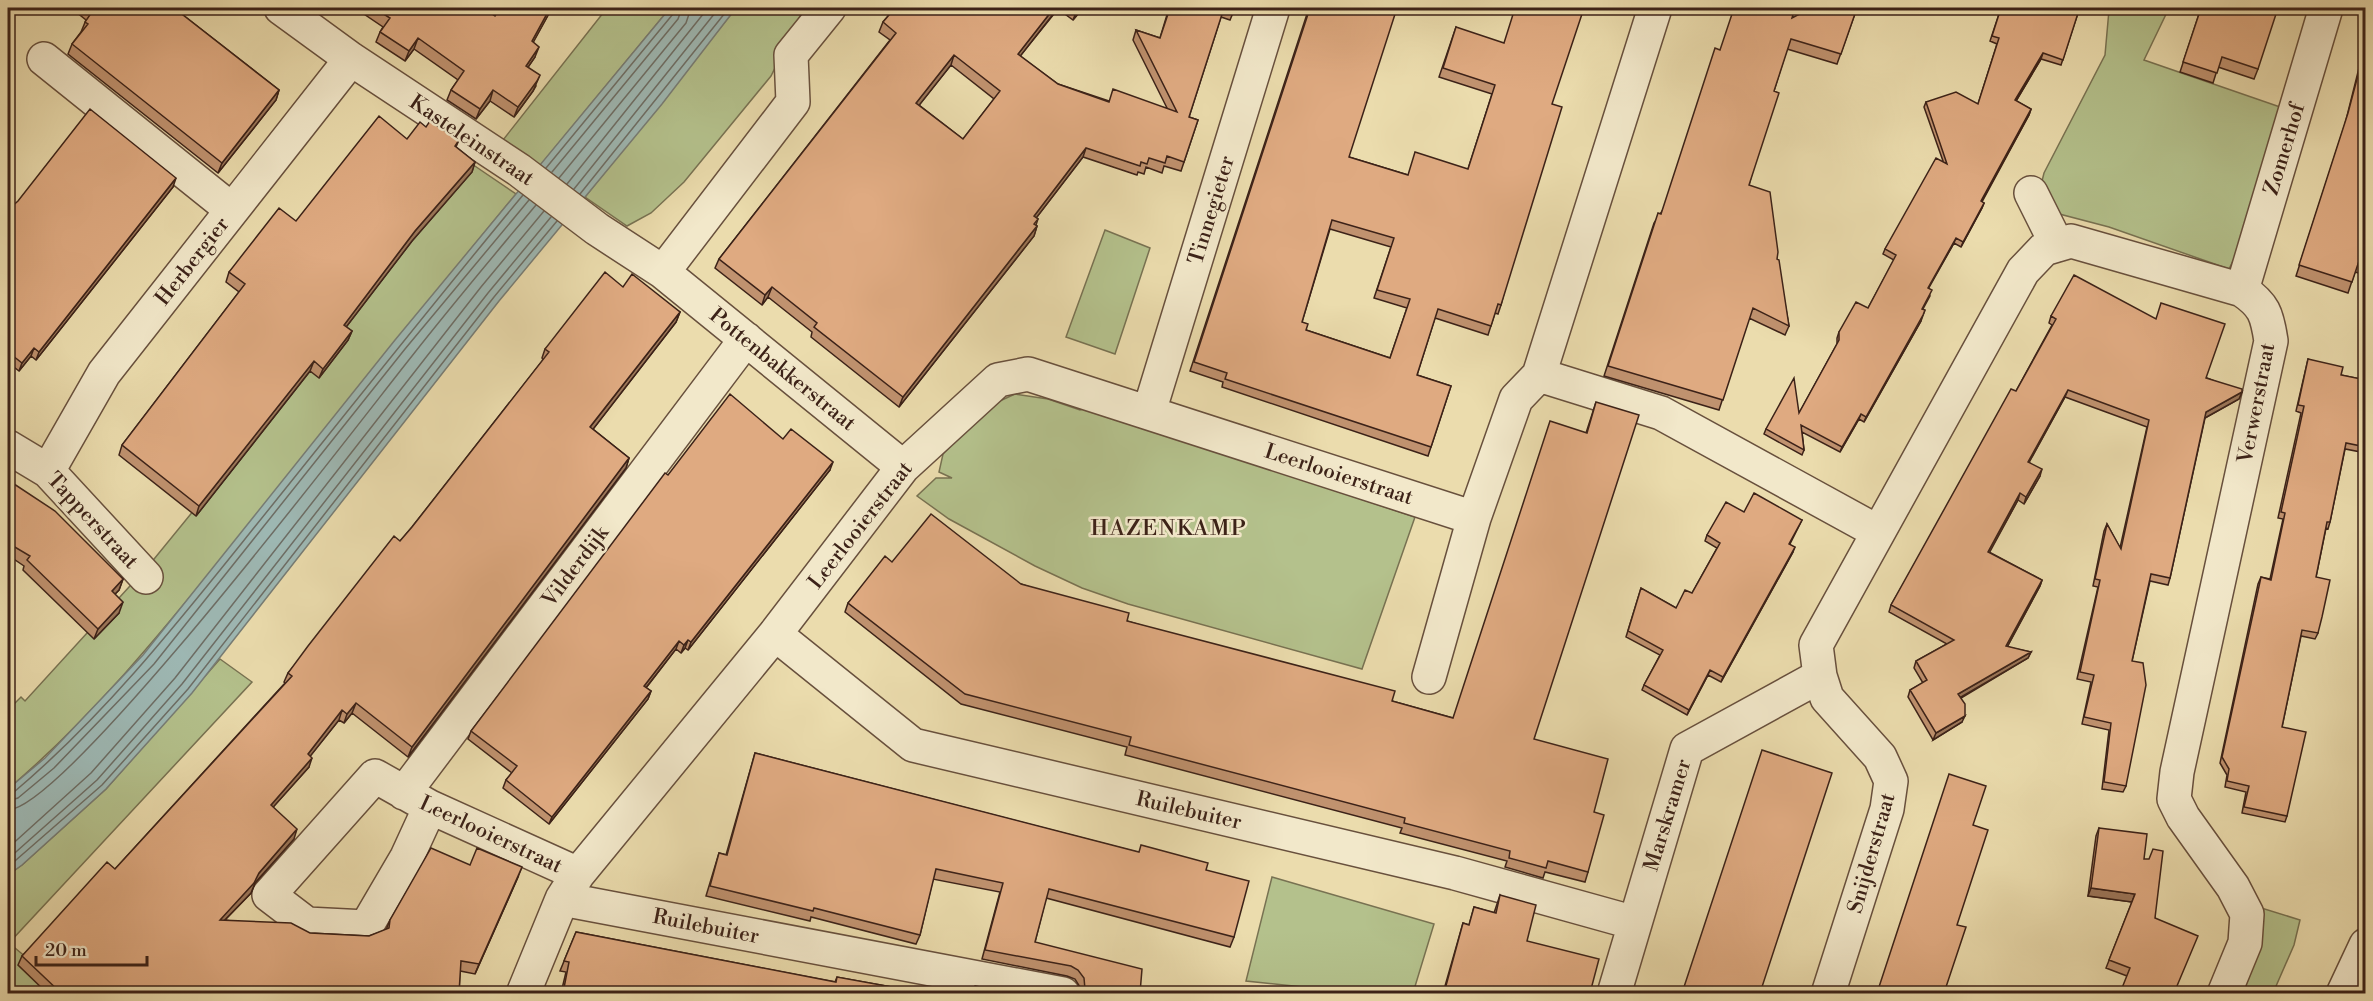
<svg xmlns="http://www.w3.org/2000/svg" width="2373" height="1001" font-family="'Libre Bodoni',serif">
  <rect width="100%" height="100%" fill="#ebdcad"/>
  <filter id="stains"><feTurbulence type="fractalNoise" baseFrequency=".00333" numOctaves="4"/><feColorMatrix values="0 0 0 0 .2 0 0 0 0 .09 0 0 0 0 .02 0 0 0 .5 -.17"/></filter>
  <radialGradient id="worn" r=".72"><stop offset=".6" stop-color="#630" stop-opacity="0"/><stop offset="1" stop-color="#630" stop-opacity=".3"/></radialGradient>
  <path fill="#b4c18c" stroke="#787252" stroke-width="1.5" d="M607,8H670L540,166L503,140Z
    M736,8H804L771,76L684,182L651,213L627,226L585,197Z
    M2106,8H2169L2144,60L2283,108L2244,239L2229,269L2109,227L2048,211L2039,193L2044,173L2105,55L2109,10Z
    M466,160L516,194C426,303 338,415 249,525C173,618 99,712 8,789V710L21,697L25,701L150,564L305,374Z
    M1105,230L1150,248L1115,354L1066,337Z
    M1015,394L1048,399L1080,410L1086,408L1415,517L1362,669L1128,604L1082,588L1035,566L949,519L917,496L936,478H952L939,472L943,454L962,433L991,405Z
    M220,659L252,682L9,943L69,993L8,994V875L22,865L106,789Z
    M1272,877L1434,924L1413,993H1359L1246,981Z
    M2242,902L2300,920L2294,945L2273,993L2223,994Z"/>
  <path fill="#9eb9b5" stroke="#777d76" stroke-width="1.5" d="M670,8H736L662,104L499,301L192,693L106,789L22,865L8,875V789L45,758L143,655L395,340Z"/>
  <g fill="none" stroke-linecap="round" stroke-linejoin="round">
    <path stroke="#6d6e66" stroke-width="1.5" d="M546,168L673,14L674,8
      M552,172L678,19L682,8
      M559,178L686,23L691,8
      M567,184L708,8
      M574,189L719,8
      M580,194L729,8
      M8,793L14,792C103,717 176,625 249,534C340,421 430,307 523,195
      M8,801L18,798L54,768L154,664L405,349L529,200
      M8,810C67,808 360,421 412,356C452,305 494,255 536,205
      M8,848L91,773L175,678L481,287L544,211
      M8,859L97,780L182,684L488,293L551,217
      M8,867L102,785L188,689L494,297L557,221"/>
    <defs>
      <path id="minor" d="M281,8L351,59L519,170L597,229L663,272L903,467
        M44,59L232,210
        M2031,193L2057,245
        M663,272L793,102L791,55L829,8
        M2242,290L2326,8
        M1539,375L1661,413L1878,532
        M1149,412L1273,8
        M8,447L48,471L146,577
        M48,471L104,373L351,59
        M775,634L913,745L1455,873L1635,923
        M1429,677L1474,518L1516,399L1539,375L1655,8
        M404,793L746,339
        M430,807L407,857L366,927L307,924L269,895L375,776L430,807L578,874
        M562,899L1063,994
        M523,994L562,899L578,874L775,634L903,467L998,380L1028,374L1474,518
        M1614,994L1687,749L1820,676
        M1828,994L1887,809L1891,781L1880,757L1827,698L1820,676L1816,645L2023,271L2044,249L2071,241L2242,290C2264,305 2267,314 2271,341L2177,772L2174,799L2183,817L2233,887L2247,914L2245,943L2224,994
        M2343,994L2366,945"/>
    </defs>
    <use href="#minor" stroke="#68503d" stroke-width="36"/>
    <use href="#minor" stroke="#f2e8ca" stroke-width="33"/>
  </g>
  <path fill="#c0926f" stroke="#3c2218" stroke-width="1.5" fill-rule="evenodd" d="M77,8H174L279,90L276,100L218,173L68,54L72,44L81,32L86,20L76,12Z
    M355,8H483L495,16L552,8L533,42L535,57L528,67L536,86L533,91L514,117L490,101L476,119L447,100L451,90L458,80L414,49L405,61L376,42L380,32L383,27Z
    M895,8H1083L1073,20L1058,9L1020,56L1058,84L1109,101L1167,108L1133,40L1136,30L1160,38L1169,8H1235L1230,20L1221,17L1189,117L1198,120L1181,171L1164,166L1162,173L1146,167L1144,174L1138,172L1137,175L1083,157L1036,218L1038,219L1036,225L1037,226L1034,236L899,407L811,337L812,332L768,297L762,305L715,268L719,259L890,40L879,32L883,22ZM951,65L994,99L963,139L919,105Z
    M1309,8L1349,157L1408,175L1468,169L1492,94L1439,77L1456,27L1552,104L1501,305L1498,314L1495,313L1488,335L1435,318L1417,375L1451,386L1428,456L1222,387L1223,382L1190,371ZM1330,229L1391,247L1374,298L1407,308L1390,358L1306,330L1302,322Z
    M1857,8L1837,64L1787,49L1774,91L1749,185L1777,259L1789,326L1785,335L1749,318L1719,410L1604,376L1654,223L1792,18Z
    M2001,8L2079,10L2061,65L2041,59L2016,101L2031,109L2029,115L1982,202L1984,203L1982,208L1961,247L1954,243L1928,288L1930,296L1923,309L1921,321L1864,422L1859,419L1840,452L1802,432L1804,450L1802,455L1764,434L1766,429L1799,413L1837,344V338L1839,332L1868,308L1894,260L1883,254L1885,249L1943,161L1924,107L1926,102L1978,104L1997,44L1990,41Z
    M2201,8L2258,69L2254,79L2218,67L2213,83L2180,72Z
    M2366,40V275L2355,272L2348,293L2296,276L2345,124Z
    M426,127L459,140L456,147L475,162L472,172L412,241L346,327L352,331L348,340L319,378L310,371L196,516L119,455L122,445L239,292L226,282L229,272L407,139Z
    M173,187L36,360L31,356L19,371L10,364L8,210Z
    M623,287L680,312L676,322L593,429L629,458L626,468L408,757L352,713L344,723L339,720L310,756L309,767L273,807L294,839L255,883L251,893L225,920L310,933L369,936L386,930L390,920L518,877L475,974L460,971L459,993H47L18,965L22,956L115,869L285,683L284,682L288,673L412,527L543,360L542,358L545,349Z
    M2051,316L2242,392L2239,399L2205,418L2170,578L2168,585L2150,581L2132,661L2126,786L2123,792L2102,789L2109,730L2082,724L2091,682L2077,679L2098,587L2093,586L2104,531L2107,524L2120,548L2147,427L2065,397L2029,462L2040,476L2024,504L2018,500L1989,552L2042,580L2040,586L2007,647L2031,652L2028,658L1961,698L1962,722L1933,740L1908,697L1910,690L1923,683L1914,668L1916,661L1947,644L1889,612L1891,605L2016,391L2052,325L2049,323Z
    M2308,359L2341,375L2366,380V453L2345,449L2330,522L2328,529L2326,528L2316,577L2318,633L2315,639L2301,636L2282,727L2287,816L2285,822L2242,813L2246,792L2225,787L2227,775L2220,763L2258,584L2261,577L2270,579L2283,519L2278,518L2301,413L2296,411Z
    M1596,402L1534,739L1594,812L1588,872L1585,882L1545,872L1543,878L1505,867L1507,861L1400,833L1402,828L1125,755L1127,747L961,704L845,612L848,603L892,562L1021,584L1127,621L1392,701L1453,718L1586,433Z
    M783,439L830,470L688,650L685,648L681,653L676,649L646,688L651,691L648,699L549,824L503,788L506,780L512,773L468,739L471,731L668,475Z
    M8,480L123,579L119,590L115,594L119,613L94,639L23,570L24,566L8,555Z
    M1744,512L1802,520L1790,544L1793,552L1721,682L1708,675L1687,715L1642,690L1644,685L1660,655L1626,637L1641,588L1676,608L1692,593L1717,548L1705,541L1707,535Z
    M755,753L1206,870L1234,937L1230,947L1046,898L1035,942L1140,993H1081L1080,987L1075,979L1067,976L982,959L1000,892L933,879L920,935L916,944L811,917L810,921L706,896L719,853L726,855Z
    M2099,828L2144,859L2155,918L2127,976L2106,968L2132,902L2088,896L2096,836Z
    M1500,895L1527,941L1590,993H1443L1463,923L1469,925L1474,907L1494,913Z
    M576,932L835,982L837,977L925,993H561L566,972L560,971Z"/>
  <path fill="#9c775a" stroke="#3c2218" stroke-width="1.5" d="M550,8H552L528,52L532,41Z
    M1054,8H1058L1014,64L1018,54Z
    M1079,8H1083L1073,20L1077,10Z
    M418,38L414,49L405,61L409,51Z
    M539,47L535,57L522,76L526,66Z
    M2043,53L2041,59L2013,106L2015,100Z
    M954,55L951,65L913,113L916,103Z
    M540,75L533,91L514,117L518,107Z
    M279,90L276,100L218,173L222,163Z
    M493,90L490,101L476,119L480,109Z
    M2031,109L2029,115L1979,206L1981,201Z
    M1086,148L1083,157L1030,226L1034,216Z
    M475,162L472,172L412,241L340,335L344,325L415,231Z
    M176,178L173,187L36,360L39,352Z
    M1984,203L1982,208L1961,247L1963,242Z
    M1037,226L1034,236L899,407L903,397Z
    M1956,238L1954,243L1926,293L1928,288Z
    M772,287L768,297L762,305L765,295Z
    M1925,310L1921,321L1864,422L1866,417Z
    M680,312L676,322L587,437L590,427Z
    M352,331L348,340L319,378L323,369Z
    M34,348L31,356L19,371L22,363Z
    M314,361L310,371L196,516L199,506Z
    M2068,390L2065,397L2026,468L2028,462Z
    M2242,392L2239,399L2203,419L2206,412Z
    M1861,414L1859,419L1840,452L1842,447Z
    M629,458L626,468L408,757L412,747Z
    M833,462L830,470L688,650L691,642Z
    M2042,469L2040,476L2024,504L2026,497Z
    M2020,493L2018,500L1986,559L1988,552Z
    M1795,547L1793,552L1721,682L1723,677Z
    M123,579L119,590L108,601L112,591Z
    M2042,580L2040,586L2004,653L2006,646Z
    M123,602L119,613L94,639L98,629Z
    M688,640L685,648L681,653L684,645Z
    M679,641L676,649L641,694L644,686Z
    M2031,652L2028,658L1956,700L1958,694Z
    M1710,670L1708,675L1687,715L1689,710Z
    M651,691L648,699L549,824L552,817Z
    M356,703L352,713L344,723L347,714Z
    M342,710L339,720L304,764L308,754Z
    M1965,716L1962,722L1933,740L1936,733Z
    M312,758L309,767L267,814L271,805Z
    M297,829L294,839L255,883L251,893L216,929L220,920L259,873Z
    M522,867L518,877L475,974L479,964Z
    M2091,888L2135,894L2132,902L2088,896Z"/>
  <path fill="#dfaa81" stroke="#3c2218" stroke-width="1.5" fill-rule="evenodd" d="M87,8H174L279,90L222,163L72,44L88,24L85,22L92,12Z
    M374,8H483L495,16L500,8H550L532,41L539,47L526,66L540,75L537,81L518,107L493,90L480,109L451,90L464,71L418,38L409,51L380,32L390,18Z
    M895,8H1054L1018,54L1058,84L1109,102L1113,89L1177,112L1136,30L1160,38L1170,8H1224L1189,117L1198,120L1184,162L1167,156L1165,163L1149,158L1147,164L1141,162L1140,166L1086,148L1034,216L1038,219L1034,224L1037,226L903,397L814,327L817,323L772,287L765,295L719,259L896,33L883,22ZM954,55L1000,91L963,139L916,103Z
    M1224,8H1235L1234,11Z
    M1310,8H1397L1349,157L1408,175L1415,152L1468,169L1495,85L1443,68L1456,27L1504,43L1515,8H1584L1552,104L1562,107L1501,305L1498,304L1491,326L1438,309L1417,375L1451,386L1431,447L1225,379L1227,373L1194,362ZM1332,220L1394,238L1377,290L1410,299L1390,358L1306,330L1308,324L1302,322Z
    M1734,8H1795L1792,18L1811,8H1857L1841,54L1791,39L1774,91L1779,93L1749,185L1770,192L1778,252L1777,259L1779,260L1789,326L1753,308L1723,400L1608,366L1658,213L1661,214L1715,48L1720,50Z
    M2001,8H2072L2079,10L2063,60L2043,53L2015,100L2031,109L1981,201L1984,203L1963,242L1956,238L1928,288L1932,290L1922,309L1925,310L1923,315L1866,417L1861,414L1842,447L1801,425L1804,450L1766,429L1794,378L1799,413L1839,340V332L1856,302L1868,308L1896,255L1885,249L1936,158L1947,164L1926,102L1956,92L1978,104L1999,38L1992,36Z
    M2201,8H2278L2258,69L2222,57L2217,73L2183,62Z
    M2366,45V263L2359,261L2352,282L2299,265L2348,113Z
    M90,109L176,178L39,352L34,348L22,363L13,356L8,371V210L18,201Z
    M379,116L407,139L420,122L426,127L430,121L459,140L455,146L475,162L415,231L344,325L352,331L323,369L314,361L199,506L122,445L245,284L229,272L279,208L296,221Z
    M605,272L623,287L632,274L680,312L590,427L629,458L412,747L356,703L347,714L342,710L308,754L312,758L271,805L297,829L259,873L254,883L220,920L291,923L310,933L369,936L389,928L390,920L431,848L470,865L477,848L522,867L479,964L461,961L459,993H61L22,956L107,862L115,869L292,676L288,673L308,646L394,536L400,541L412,527L549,352L545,349Z
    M2074,275L2156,319L2161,303L2225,324L2206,378L2242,389V392L2206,412L2170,578L2151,574L2132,661L2143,663L2146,685L2126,786L2104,782L2111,723L2084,717L2094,675L2080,672L2100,580L2095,579L2107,524L2121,549L2149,420L2068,390L2028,462L2042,469L2026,497L2020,493L1988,552L2042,580L2006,646L2031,652L1958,694L1965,704V716L1936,733L1910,690L1927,680L1916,661L1954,640L1891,605L2011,389L2016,391L2056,319L2051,316Z
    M2308,359L2343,367L2341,375L2366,380V447L2346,443L2330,522H2327L2316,577L2330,580L2322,617L2318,633L2302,630L2282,727L2306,732L2287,816L2244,807L2249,786L2227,781L2229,769L2222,757L2261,577L2271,580L2285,513L2281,512L2304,406L2298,405Z
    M730,394L783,439L791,429L833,462L691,642L688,640L684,645L679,641L644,686L651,691L552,817L506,780L517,766L471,731L665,473L668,475Z
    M1596,402L1639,415L1534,739L1608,759L1594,812L1604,815L1588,872L1548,861L1546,868L1509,858L1510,851L1404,823L1405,818L1129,745L1131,737L965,694L848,603L885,556L892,562L931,514L1021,584L1129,613L1127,621L1395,691L1392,701L1453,718L1550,421L1587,433Z
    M8,480L55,511L123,579L112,591L123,602L98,629L27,560L30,556L8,543Z
    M1754,493L1802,520L1789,544L1795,547L1723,677L1710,670L1689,710L1644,685L1663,650L1628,631L1641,588L1676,608L1685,590L1692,593L1720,543L1707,535L1726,502L1744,512Z
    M1762,750L1832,773L1760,993H1682Z
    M755,753L1139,852L1141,845L1208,863L1206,870L1249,881L1234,937L1049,889L1035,942L1142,969L1140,993H1082L1085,989L1084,978L1078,970L1071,966L985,950L1003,883L936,869L920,935L814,908L813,911L710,886L719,853L727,855Z
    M1949,774L1986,786L1973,825L1988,830L1957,925L1966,927L1944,993H1877Z
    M2099,828L2147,834L2144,859H2149L2153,849L2163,851L2155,918L2198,936L2174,993H2120L2130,968L2109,960L2135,894L2091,888Z
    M1500,895L1536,905L1527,941L1599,959L1590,993H1444L1463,923L1469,925L1474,907L1496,913Z
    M576,932L836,982L837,977L925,993H563L569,962L564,961Z
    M975,986L1013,993H973Z"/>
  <g text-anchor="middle" stroke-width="5" stroke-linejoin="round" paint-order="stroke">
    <g font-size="21" fill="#3c2218" stroke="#f2e8ca">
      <text transform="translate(472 140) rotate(34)" y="7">Kasteleinstraat</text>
      <text transform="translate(2284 149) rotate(-73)" y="7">Zomerhof</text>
      <text transform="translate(1211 210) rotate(-73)" y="7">Tinnegieter</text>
      <text transform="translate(192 261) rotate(-52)" y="7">Herbergier</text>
      <text transform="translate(783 369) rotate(39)" y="7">Pottenbakkerstraat</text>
      <text transform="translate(2256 403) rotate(-79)" y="7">Verwerstraat</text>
      <text transform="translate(1339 474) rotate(18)" y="7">Leerlooierstraat</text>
      <text transform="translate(93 520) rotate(47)" y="7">Tapperstraat</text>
      <text transform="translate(860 525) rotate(-52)" y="7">Leerlooierstraat</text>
      <text transform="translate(575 566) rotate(-53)" y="7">Vilderdijk</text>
      <text transform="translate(1189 810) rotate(13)" y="7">Ruilebuiter</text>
      <text transform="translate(1667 815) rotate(-73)" y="7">Marskramer</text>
      <text transform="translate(491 834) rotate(25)" y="7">Leerlooierstraat</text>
      <text transform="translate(1871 853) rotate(-74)" y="7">Snijderstraat</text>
      <text transform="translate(706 926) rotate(11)" y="7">Ruilebuiter</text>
    </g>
    <g font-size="22" letter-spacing="1.5" fill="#3c2218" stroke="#f2e8ca">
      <text x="1169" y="535">HAZENKAMP</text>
    </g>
  </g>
  <rect width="2373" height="1001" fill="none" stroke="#ebdcad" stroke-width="30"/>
  <rect x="9" y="9" width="2355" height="983" fill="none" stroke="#3c2218" stroke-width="3"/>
  <rect x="15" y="15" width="2343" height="971" fill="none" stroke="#3c2218" stroke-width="1.5"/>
  <path d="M36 956v9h111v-9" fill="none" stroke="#3c2218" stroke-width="3"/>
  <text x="45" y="956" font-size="18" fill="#3c2218" stroke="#f2e8ca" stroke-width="4.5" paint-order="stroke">20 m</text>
  <rect width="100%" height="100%" filter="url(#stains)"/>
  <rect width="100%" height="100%" fill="url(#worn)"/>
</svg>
